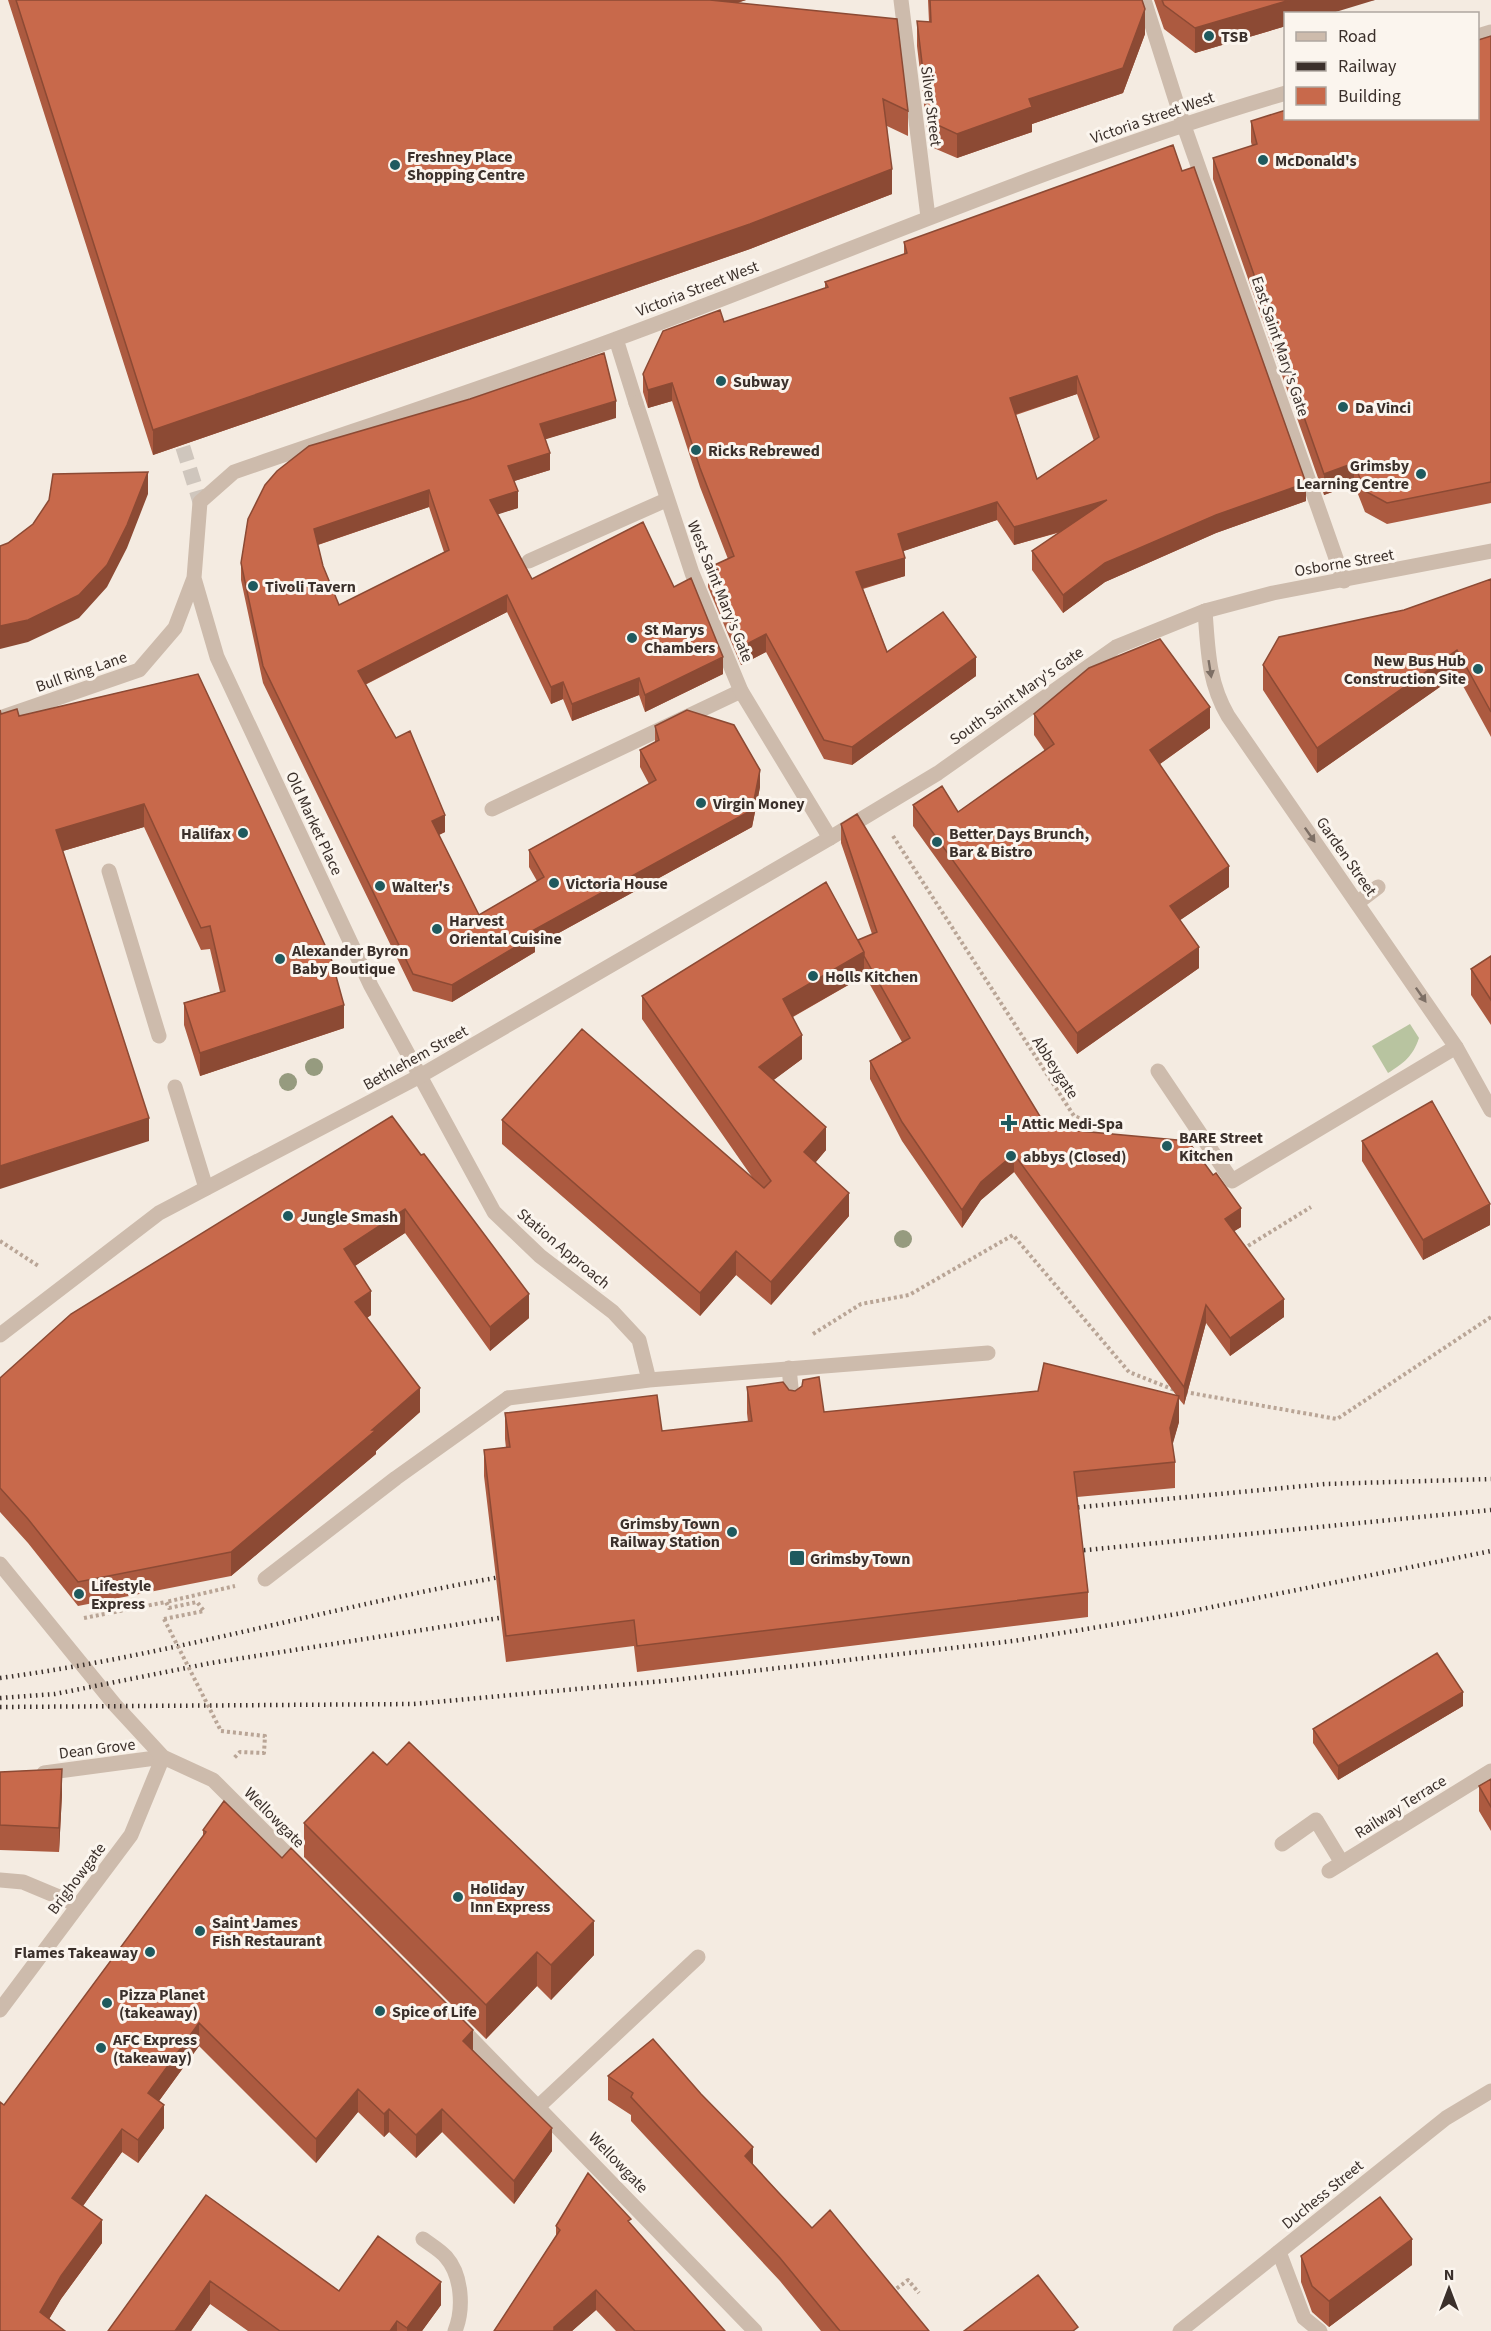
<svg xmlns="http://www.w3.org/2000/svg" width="1491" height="2331" font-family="'Source Sans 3',sans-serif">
  <rect width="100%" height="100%" fill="#f4ebe1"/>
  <path fill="#b8c4a0" d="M1410,1024L1419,1038C1413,1056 1404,1063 1388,1073L1372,1046Z"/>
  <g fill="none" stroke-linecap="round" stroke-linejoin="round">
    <path stroke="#cfc6bd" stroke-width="15" stroke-dasharray="15 8" stroke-linecap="butt" d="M176,425L200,502"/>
    <path stroke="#b9a596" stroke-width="4" stroke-dasharray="3 3" stroke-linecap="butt" d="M893,836L1074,1116L1104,1128L1110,1137
      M0,1241L40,1267
      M1243,1249L1311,1207
      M813,1334L861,1304L909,1295L1013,1235L1129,1372L1177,1391
      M1185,1392L1337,1419L1491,1317
      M84,1618L166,1602
      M164,1619L204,1611L197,1602L169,1608L166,1602L235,1586
      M221,1731L265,1736L264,1753L240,1752L234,1758
      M892,2292L908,2280L919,2293"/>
    <path stroke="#cdbbac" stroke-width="15" d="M529,561L666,500
      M492,809L741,691
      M109,871L159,1036
      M1357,903L1378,887
      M1158,1071L1232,1181L1456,1047
      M175,1087L206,1188
      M265,1579L396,1478L508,1398
      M1282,1844L1316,1820L1342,1863
      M0,1880L23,1882L78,1905
      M539,2106L698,1957
      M423,2239C431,2245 440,2250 446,2257C462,2275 464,2309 455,2331
      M1279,2252L1304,2318L1320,2331"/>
    <path stroke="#cdbbac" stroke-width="15" d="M901,0L928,217
      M1144,0L1183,123L1344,581
      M1478,36L1491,32
      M616,339L636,403
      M194,578L217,657L371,986L420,1076
      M0,718L139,670L175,628L194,578L200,502L234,472C361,428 490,386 616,339C839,257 1057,160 1286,93
      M789,1368L793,1407"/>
    <path stroke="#cdbbac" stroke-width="15" d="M636,403L692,573L741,691L830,838
      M1205,611C1208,649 1208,682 1228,716L1456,1047L1491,1110
      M420,1076L494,1212L540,1256L613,1312L639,1340L649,1380
      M508,1398L649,1380L988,1353
      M44,1773L163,1757
      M1329,1871L1491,1771
      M1180,2331L1446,2118L1491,2091"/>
    <path stroke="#cdbbac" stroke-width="15" d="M0,1335L159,1213L420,1076L830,838L938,773L1116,647L1205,611L1273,593L1491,551
      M0,1564L115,1705L163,1757L213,1780L299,1866
      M0,2010L131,1835L163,1757
      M458,2025L755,2331"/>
    <path stroke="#3b302b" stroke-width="4.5" stroke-dasharray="1.5 4.5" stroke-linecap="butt" d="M1060,1509L1325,1484L1491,1479
      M1066,1552L1491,1510
      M0,1678C173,1655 340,1604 512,1575
      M0,1698L55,1694L211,1663L518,1615
      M0,1707L414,1704L674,1680L1013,1641L1177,1614L1491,1551"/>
    <path stroke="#b9a596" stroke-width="4" stroke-dasharray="3 3" stroke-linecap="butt" d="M164,1619L221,1731"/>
  </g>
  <g fill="#969b7f">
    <circle cx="314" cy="1067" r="9"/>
    <circle cx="288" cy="1082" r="9"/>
    <circle cx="903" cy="1239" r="9"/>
  </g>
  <path fill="#ac5a40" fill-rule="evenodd" d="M8,0H746L737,3L908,111V136L887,126L892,194L750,249L153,455Z
    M928,0H1142L1145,34L1123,93L1032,124V132L957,158L929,146L917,46V21L929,22Z
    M1154,0H1375L1286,14V26L1195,53L1164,29Z
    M1491,36V503L1387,524L1365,512L1354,484L1324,495L1213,179V158L1252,146L1251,142V121L1286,118Z
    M904,242L1306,501L1216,533L1105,582L1063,613L1032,570V551L1061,532L1014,545L997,520L903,551L905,576L863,589L887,652L976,676L852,765L824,759L766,652L741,665L708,587V568L728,559L700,487L672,401L648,408L643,392V374L724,322L825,288V282L904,254ZM1077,394L1094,441L1037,479L1016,415Z
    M616,418L545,439L550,470L514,481L518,508L497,514L532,579L674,587L723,674L645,712L639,695L572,721L563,699L551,704L507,612L365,685L445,832L439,835L479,915L537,881L529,867V850L649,784L640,767V750L655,743V726L760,787L752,827L535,946V952L452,1002L413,991L263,683L241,580V563L248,519ZM429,507L444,552L339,605L323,566L318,545Z
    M1491,579V737L1457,675L1317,773L1263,690V665L1404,610Z
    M198,674L344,1028L200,1076L184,1025V1003L220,992L210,949L201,950L144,827L63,851L149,1141L1,714L19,716Z
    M1034,714L1210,728L1160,764L1229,887L1180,920L1199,968L1077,1054L913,826V805L958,812L1045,751L1034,735Z
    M841,824L1047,1128L1241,1227L1234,1231L1284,1317L1230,1356L1206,1323L1184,1405L1179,1399V1422L1172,1445L1175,1462V1488L1077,1497L1088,1592V1617L637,1672L634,1646L506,1662L484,1476V1450L506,1448L505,1439V1413L662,1431L748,1422L747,1413V1387L789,1390L824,1412L1176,1395L1014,1172L981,1200L962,1228L902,1141L870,1079V1061L902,1042L864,974V976L793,1017L802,1059L773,1080L826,1150L815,1163L849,1216L771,1305L736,1275L700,1316L502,1144V1120L752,1177L642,1019V996L858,940L872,934L841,843Z
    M1491,956V1025L1471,995V969Z
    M392,1116L529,1318L490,1351L405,1233L355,1266L371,1315L367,1318L420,1412L376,1451V1454L231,1576L78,1606L28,1543L0,1512V1378Z
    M1362,1141L1490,1225L1423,1260L1362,1161Z
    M1463,1706L1338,1780L1313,1743V1729Z
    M387,1765L594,1955L551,2000L537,1986L486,2039L304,1857V1823Z
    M0,1772L62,1794L59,1852L0,1850Z
    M1491,1779V1831L1479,1811V1786Z
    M203,1830L473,2050L552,2151L514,2204L442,2132L416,2158L389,2132L384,2137L358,2112L316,2163L199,2046L159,2101L164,2128L138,2163L122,2152L83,2206L102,2243L61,2299L49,2319L0,2331L4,2105L203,1836Z
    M608,2076L753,2165L812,2228L929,2331H821L780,2281L631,2121V2115L608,2100Z
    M206,2195L339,2291L441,2305L422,2331H248L210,2304L191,2331H108Z
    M631,2225L725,2331H616L596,2310L572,2331H494L556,2236V2226Z
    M1301,2256L1412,2265L1329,2327L1312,2312L1301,2282Z"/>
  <path fill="#8c4a34" d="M677,0H746L677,22Z
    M1290,0H1375L1329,14H1286V26L1195,53V28Z
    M1145,9V34L1123,93L1032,124V132L957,158V134L1029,99Z
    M892,169V194L750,249L153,455V430Z
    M1077,376V394L1010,416V398Z
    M672,383V401L648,408V390Z
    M616,401V418L540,441V424Z
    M550,453V470L508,483V466Z
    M1354,463V484L1324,495V474Z
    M148,472V494L127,548L107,587L79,618L28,642L0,649V626Z
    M1306,483V501L1216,533L1105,582L1063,613V595L1105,563L1216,515Z
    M429,490V507L314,546V529Z
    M518,491V508L490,517V500Z
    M1107,500V518L1014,545V527Z
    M997,502V520L898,553V534Z
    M905,558V576L856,590V572Z
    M507,595V612L358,688V671Z
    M766,634V652L741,665V647Z
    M1457,650V675L1317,773V748Z
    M723,657V674L645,712V695Z
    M976,657V676L852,765V747Z
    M639,678V695L572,721V704Z
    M563,682V699L551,704V687Z
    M1210,707V728L1150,771V750Z
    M760,770V787L752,827L535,946V952L452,1002V985L532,931Z
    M144,804V827L56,853V830Z
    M445,815V832L432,838V821Z
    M1229,866V887L1170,927V906Z
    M1199,947V968L1077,1054V1033Z
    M864,952V976L783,1022V999Z
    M344,1005V1028L200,1076V1053Z
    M802,1035V1059L759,1091V1067Z
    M149,1118V1141L0,1189V1166Z
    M826,1127V1150L804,1176V1152Z
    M1014,1154V1172L981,1200L962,1228V1210L981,1182Z
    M849,1193V1216L771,1305V1282Z
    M1490,1204V1225L1423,1260V1240Z
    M1241,1208V1227L1225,1237V1219Z
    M405,1209V1233L344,1273V1249Z
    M736,1251V1275L700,1316V1293Z
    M371,1291V1315L355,1326V1302Z
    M529,1294V1318L490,1351V1327Z
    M1284,1299V1317L1230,1356V1338Z
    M1206,1305V1323L1184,1405V1387Z
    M420,1388V1412L376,1451V1454L231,1576V1552Z
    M1179,1396V1422L1170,1454V1428Z
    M1463,1692V1706L1338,1780V1766Z
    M62,1769V1794L59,1852V1828Z
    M594,1921V1955L551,2000V1965Z
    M537,1952V1986L486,2039V2005Z
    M199,2023V2046L148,2116V2093Z
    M473,2030V2053L463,2041Z
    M358,2089V2112L316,2163V2139Z
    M164,2105V2128L138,2163V2140Z
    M389,2109V2132L384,2137V2114Z
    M442,2109V2132L416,2158V2135Z
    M552,2128V2151L514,2204V2181Z
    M122,2129V2152L72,2221V2198Z
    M753,2147V2171L745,2156Z
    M102,2220V2243L61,2299L42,2331L40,2312L61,2276Z
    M1412,2239V2265L1329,2327V2301Z
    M210,2281V2304L191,2331H175Z
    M441,2282V2305L422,2331H407V2328Z
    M596,2290V2310L572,2331H554V2327Z
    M397,2321V2331H390Z"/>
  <path fill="#c8694b" stroke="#8c4a34" stroke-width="1.5" fill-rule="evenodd" d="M16,0H710L897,19L908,111L883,99L892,169L750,224L153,430Z
    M930,0H1142L1145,9L1123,68L1029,99L1032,107L957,134L929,121L917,21L931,22Z
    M1162,0H1290L1195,28L1164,5Z
    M1491,36V482L1387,503L1365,491L1354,463L1324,474L1213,158L1257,144L1251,121L1286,110V118H1478V40Z
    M1173,145L1182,171L1194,167L1306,483L1216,515L1105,563L1063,595L1032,551L1107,500L1014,527L997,502L898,534L905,558L856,572L887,652L943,612L976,657L852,747L824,740L766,634L741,647L708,568L734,556L700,468L672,383L648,390L643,374L663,331L720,310L724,322L828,287L825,282L907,253L904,242ZM1077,376L1099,437L1037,479L1010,398Z
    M604,353L616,401L540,424L550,453L508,466L518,491L490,500L532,579L643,522L674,587L691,578L723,657L645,695L639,678L572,704L563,682L551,687L507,595L358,671L396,738L410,731L445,815L432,821L479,915L544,877L529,850L656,780L640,750L659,740L655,726L687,710L734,725L760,770L752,810L532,931L535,935L452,985L413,974L263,666L241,563L248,519L265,485L277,471L309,446L470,399ZM429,490L449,550L339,605L323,566L314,529Z
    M148,472L127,525L107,565L79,595L28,620L0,626V546L8,543L33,524L49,500L53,474Z
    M1491,579V712L1457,650L1317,748L1263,665L1279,637L1404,610Z
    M1160,639L1210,707L1150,750L1229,866L1170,906L1199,947L1077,1033L913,805L942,786L958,812L1054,744L1034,714L1089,668Z
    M198,674L331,958L344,1005L200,1053L184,1003L225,991L210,926L201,928L144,804L56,830L149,1118L0,1166V710L1,714L17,709L19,716Z
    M857,814L1047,1128L1188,1141L1213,1175L1216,1173L1241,1208L1225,1219L1284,1299L1230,1338L1206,1305L1184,1387L1014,1154L981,1182L962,1210L902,1122L870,1061L910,1038L864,956V952L858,940L877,932L841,824Z
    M826,882L864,952L783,999L802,1035L759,1067L826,1127L804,1152L849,1193L771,1282L736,1251L700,1293L502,1120L582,1029L764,1188L771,1181L642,996Z
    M1491,956V1000L1471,969Z
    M1432,1101L1490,1204L1423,1240L1362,1141Z
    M392,1116L421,1155L424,1154L529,1294L490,1327L405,1209L344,1249L371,1291L355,1302L420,1388L372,1430H376L231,1552L78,1582L28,1519L0,1488V1378L71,1314Z
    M1044,1363L1179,1396L1170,1428L1175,1462L1074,1472L1088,1592L637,1646L634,1620L506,1636L484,1450L510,1447L505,1413L657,1395L662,1431L752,1421L747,1387L783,1382L789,1390L795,1391L802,1386L803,1380L819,1377L824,1412L1038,1391Z
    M1437,1653L1463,1692L1338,1766L1313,1729Z
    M409,1742L594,1921L551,1965L537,1952L486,2005L304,1823L373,1752L387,1765Z
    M62,1769L59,1828L0,1825V1772Z
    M1491,1779V1807L1479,1786Z
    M224,1801L282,1858L291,1848L473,2030L463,2041L552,2128L514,2181L442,2109L416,2135L389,2109L384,2114L358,2089L316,2139L199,2023L148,2093L164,2105L138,2140L122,2129L72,2198L102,2220L61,2276L40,2312L65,2331H0V2102L4,2105L206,1832L203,1830Z
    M653,2039L701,2094L753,2147L745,2156L778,2192L812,2228L830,2210L929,2331H840L780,2258L631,2097L633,2093L608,2076Z
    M588,2173L631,2219L628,2221L725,2331H635L596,2290L554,2327V2331H494L560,2230L556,2226Z
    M206,2195L339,2291L378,2236L441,2282L407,2328L397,2321L390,2331H280L210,2281L175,2331H108Z
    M1380,2197L1412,2239L1329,2301L1312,2286L1301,2256Z
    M1038,2275L1078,2327L1073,2331H964Z"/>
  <defs><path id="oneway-solid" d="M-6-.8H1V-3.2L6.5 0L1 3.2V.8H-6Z" transform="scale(1.5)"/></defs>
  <g fill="#7d6f65">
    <use href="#oneway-solid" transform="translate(1210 669) rotate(81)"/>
    <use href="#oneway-solid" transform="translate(1310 835) rotate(55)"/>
    <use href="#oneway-solid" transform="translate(1421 995) rotate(55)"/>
  </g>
  <g fill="#1f5a5e" stroke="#fbf5ee" stroke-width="2">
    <circle cx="1209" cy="36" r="6"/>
    <circle cx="1263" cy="160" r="6"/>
    <circle cx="395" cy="165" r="6"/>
    <circle cx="721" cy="381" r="6"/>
    <circle cx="1343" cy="407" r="6"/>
    <circle cx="696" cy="450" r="6"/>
    <circle cx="1421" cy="474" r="6"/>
    <circle cx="253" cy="586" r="6"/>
    <circle cx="632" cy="638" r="6"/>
    <circle cx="1478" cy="669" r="6"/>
    <circle cx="701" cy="803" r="6"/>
    <circle cx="243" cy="833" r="6"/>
    <circle cx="937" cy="842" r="6"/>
    <circle cx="554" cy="883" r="6"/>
    <circle cx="380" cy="886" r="6"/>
    <circle cx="437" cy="929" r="6"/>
    <circle cx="280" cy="959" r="6"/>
    <circle cx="813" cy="976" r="6"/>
    <path d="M1006 1114h6v6h6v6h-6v6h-6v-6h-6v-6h6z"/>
    <circle cx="1167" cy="1146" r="6"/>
    <circle cx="1011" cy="1156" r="6"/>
    <circle cx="288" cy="1216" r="6"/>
    <circle cx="732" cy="1532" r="6"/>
    <rect x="789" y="1550" width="16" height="16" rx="3"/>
    <circle cx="79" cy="1594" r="6"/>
    <circle cx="458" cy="1897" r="6"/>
    <circle cx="200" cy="1931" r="6"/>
    <circle cx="150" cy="1952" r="6"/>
    <circle cx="107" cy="2003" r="6"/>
    <circle cx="380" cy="2011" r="6"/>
    <circle cx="101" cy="2048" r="6"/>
  </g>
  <g text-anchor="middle" stroke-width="6" stroke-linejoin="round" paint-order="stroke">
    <g font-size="16" font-weight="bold" fill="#3b302b" stroke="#fbf5ee" text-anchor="start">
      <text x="1221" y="42">TSB</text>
      <text x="407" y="162">Freshney Place<tspan x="407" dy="18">Shopping Centre</tspan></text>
      <text x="1275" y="166">McDonald's</text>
      <text x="733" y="387">Subway</text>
      <text x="1355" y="413">Da Vinci</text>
      <text x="708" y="456">Ricks Rebrewed</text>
      <text x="1409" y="471" text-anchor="end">Grimsby<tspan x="1409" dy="18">Learning Centre</tspan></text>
      <text x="265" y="592">Tivoli Tavern</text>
      <text x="644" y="635">St Marys<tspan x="644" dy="18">Chambers</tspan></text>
      <text x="1466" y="666" text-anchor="end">New Bus Hub<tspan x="1466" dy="18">Construction Site</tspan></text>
      <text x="713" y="809">Virgin Money</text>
      <text x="231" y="839" text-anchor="end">Halifax</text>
      <text x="949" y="839">Better Days Brunch,<tspan x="949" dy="18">Bar &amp; Bistro</tspan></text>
      <text x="566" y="889">Victoria House</text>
      <text x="392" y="892">Walter's</text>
      <text x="449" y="926">Harvest<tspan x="449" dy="18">Oriental Cuisine</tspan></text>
      <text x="292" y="956">Alexander Byron<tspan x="292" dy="18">Baby Boutique</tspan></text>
      <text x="825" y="982">Holls Kitchen</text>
      <text x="1022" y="1129">Attic Medi-Spa</text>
      <text x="1179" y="1143">BARE Street<tspan x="1179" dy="18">Kitchen</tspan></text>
      <text x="1023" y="1162">abbys (Closed)</text>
      <text x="300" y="1222">Jungle Smash</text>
      <text x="720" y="1529" text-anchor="end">Grimsby Town<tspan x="720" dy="18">Railway Station</tspan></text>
      <text x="810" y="1564">Grimsby Town</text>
      <text x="91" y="1591">Lifestyle<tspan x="91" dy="18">Express</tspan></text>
      <text x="470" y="1894">Holiday<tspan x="470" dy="18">Inn Express</tspan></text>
      <text x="212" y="1928">Saint James<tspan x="212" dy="18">Fish Restaurant</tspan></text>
      <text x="138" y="1958" text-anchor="end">Flames Takeaway</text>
      <text x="119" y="2000">Pizza Planet<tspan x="119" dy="18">(takeaway)</tspan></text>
      <text x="392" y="2017">Spice of Life</text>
      <text x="113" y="2045">AFC Express<tspan x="113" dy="18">(takeaway)</tspan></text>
    </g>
    <g font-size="16" fill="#3b302b" stroke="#fbf5ee">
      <text transform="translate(932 106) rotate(83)" y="6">Silver Street</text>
      <text transform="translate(1152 117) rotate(-19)" y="6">Victoria Street West</text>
      <text transform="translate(697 288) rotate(-21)" y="6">Victoria Street West</text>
      <text transform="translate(1281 346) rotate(71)" y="6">East Saint Mary's Gate</text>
      <text transform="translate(1344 562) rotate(-10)" y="6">Osborne Street</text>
      <text transform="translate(721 591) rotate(68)" y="6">West Saint Mary's Gate</text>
      <text transform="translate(81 671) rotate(-19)" y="6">Bull Ring Lane</text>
      <text transform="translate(1016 695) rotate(-35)" y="6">South Saint Mary's Gate</text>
      <text transform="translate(315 823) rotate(65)" y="6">Old Market Place</text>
      <text transform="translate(1347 856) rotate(55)" y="6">Garden Street</text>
      <text transform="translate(415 1057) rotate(-29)" y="6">Bethlehem Street</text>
      <text transform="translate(1056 1067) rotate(57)" y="6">Abbeygate</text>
      <text transform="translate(564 1248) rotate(40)" y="6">Station Approach</text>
      <text transform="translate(97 1748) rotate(-7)" y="6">Dean Grove</text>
      <text transform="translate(1400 1806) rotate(-32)" y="6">Railway Terrace</text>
      <text transform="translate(275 1817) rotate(45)" y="6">Wellowgate</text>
      <text transform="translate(76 1878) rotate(-53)" y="6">Brighowgate</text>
      <text transform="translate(619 2162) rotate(46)" y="6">Wellowgate</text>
      <text transform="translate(1322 2194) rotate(-39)" y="6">Duchess Street</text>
    </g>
  </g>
  <rect x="1284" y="12" width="195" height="108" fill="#fbf5ee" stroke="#aea6a0" stroke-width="1.5"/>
  <rect x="1296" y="32" width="30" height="9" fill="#cdbbac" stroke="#aea6a0" stroke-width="1.5"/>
  <text x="1338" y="42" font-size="18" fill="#3b302b">Road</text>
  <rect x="1296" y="62" width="30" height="9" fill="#3b302b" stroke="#aea6a0" stroke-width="1.5"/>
  <text x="1338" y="72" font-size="18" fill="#3b302b">Railway</text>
  <rect x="1296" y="87" width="30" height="18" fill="#c8694b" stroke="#aea6a0" stroke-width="1.5"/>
  <text x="1338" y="102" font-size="18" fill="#3b302b">Building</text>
  <g transform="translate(1449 2289)" stroke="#fbf5ee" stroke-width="4.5" paint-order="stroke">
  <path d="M0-4.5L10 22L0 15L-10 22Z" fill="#3b302b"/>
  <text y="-9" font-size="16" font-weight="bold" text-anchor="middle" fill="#3b302b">N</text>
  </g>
</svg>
